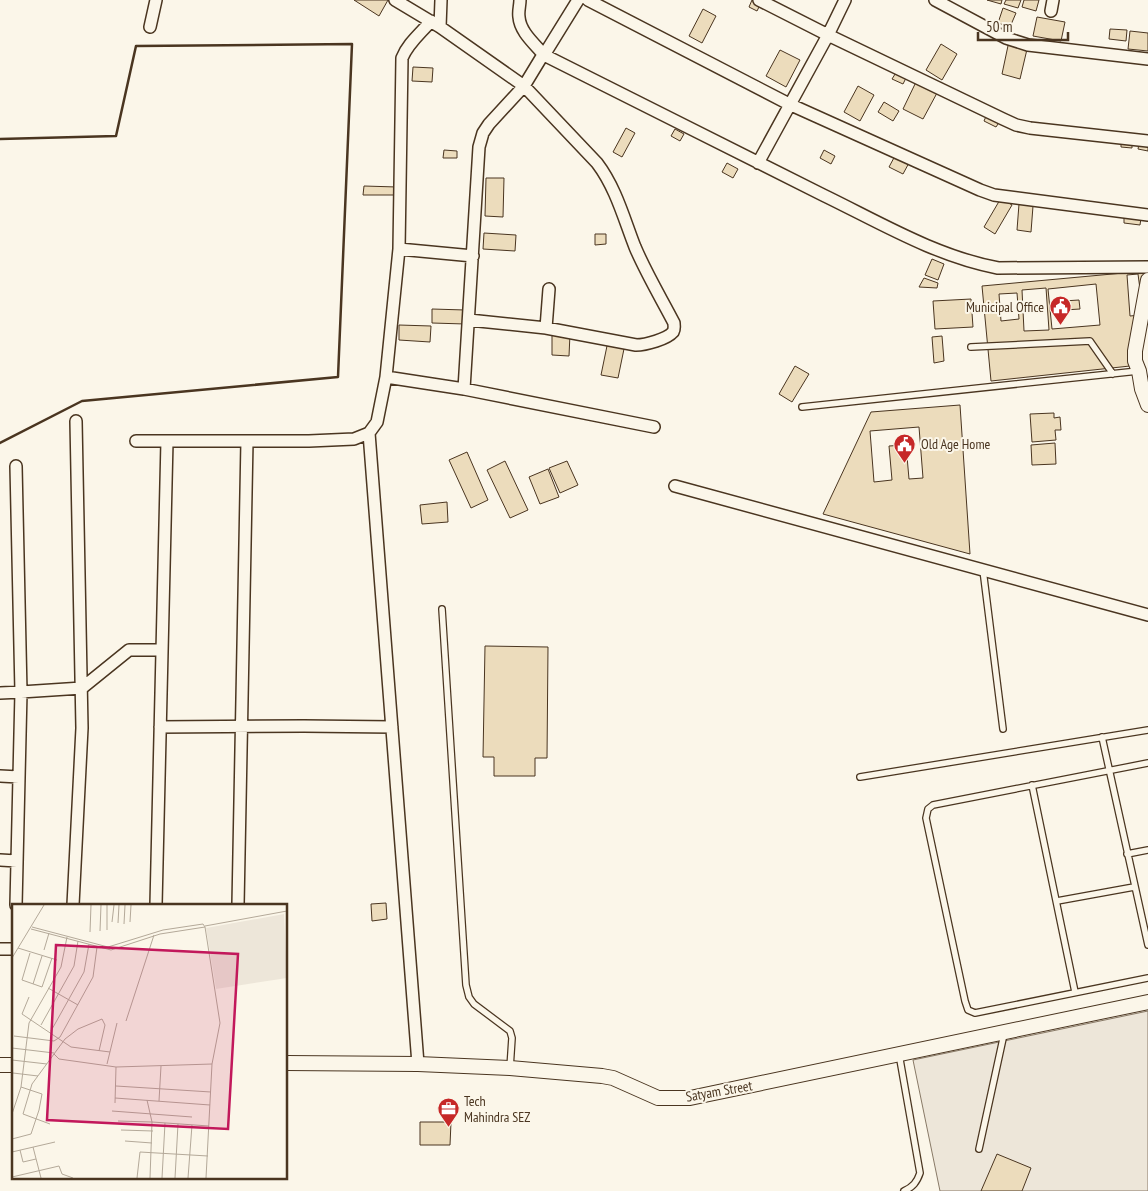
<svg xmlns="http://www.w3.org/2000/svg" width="1148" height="1191" font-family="'PT Sans Narrow',sans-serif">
  <rect width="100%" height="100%" fill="#fbf6e9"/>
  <path fill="#ede6d9" stroke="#887966" d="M1148,1011V1191H940L913,1060Z"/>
  <path fill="#ecdcbc" stroke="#4a3520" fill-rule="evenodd" d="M354,0H388L379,16Z
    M752,0H757L761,3L757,11L749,7Z
    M987,0H1002L1001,4Z
    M1006,0H1021L1018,8L1004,4Z
    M1024,0H1039L1036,11L1022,7Z
    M1003,8L1016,13L1010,27L998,23Z
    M703,9L716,16L702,43L689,36Z
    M1037,17L1065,22L1061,41L1033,36Z
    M1110,29L1127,30L1126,41L1109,39Z
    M1130,31L1148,33V51L1128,49Z
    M1009,41L1028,45L1020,79L1002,74Z
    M941,44L957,54L942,80L926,70Z
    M780,50L800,60L786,87L766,76Z
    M413,67L433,68L432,82L412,81Z
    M897,71L907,76L903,84L892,79Z
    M916,82L937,93L923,119L903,109Z
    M858,86L874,95L860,121L844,112Z
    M884,102L899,111L893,121L878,112Z
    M987,114L1000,121L996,127L984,121Z
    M626,128L635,133L622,157L613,152Z
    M675,129L684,134L680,141L671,136Z
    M1121,142H1132V148L1121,147Z
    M1139,144L1148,145V151L1138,149Z
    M444,150L457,151V158H443Z
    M824,150L835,156L831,164L820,158Z
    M896,154L910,161L903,174L889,167Z
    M727,163L738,169L733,178L722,172Z
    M486,178H504L503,217L485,216Z
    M364,186L397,187V195H363Z
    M1001,198L1012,205L995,234L984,227Z
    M1019,204L1033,206L1031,232L1017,230Z
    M1124,217L1141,218L1140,225L1124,223Z
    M484,233L516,235L515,251L483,249Z
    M595,234H606V244L595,245Z
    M932,259L944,264L938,280L925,275Z
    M1145,271L1130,355V366L991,381L982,286Z
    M1138,274L1141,297V315L1130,316L1127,275Z
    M924,278L938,283L937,288L919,287Z
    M1096,284L1100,325L1052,329L1048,289ZM1079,300L1080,309L1064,310L1063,301Z
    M1046,288L1049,330L1024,331L1022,290Z
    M1017,293L1019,319L1001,321L999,294Z
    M971,299L973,327L935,329L933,301Z
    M432,309L465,310V324L432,323Z
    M399,325L431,326L430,342L399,340Z
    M552,334H570L569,356L552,355Z
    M942,336L944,361L934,363L932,337Z
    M608,341L625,344L618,378L601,375Z
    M795,366L809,374L792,402L779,394Z
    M960,405L970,554L823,514L871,412Z
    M1054,413V418L1060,417L1061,430H1055L1056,440L1032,442L1030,414Z
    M919,427L923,478L909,479L906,445L889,446L892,480L874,482L870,431Z
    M1055,443L1056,464L1032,465L1031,445Z
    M467,452L488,500L471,508L449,460Z
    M505,461L528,510L510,518L487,470Z
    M567,461L578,485L560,493L549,468Z
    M548,469L559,497L540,504L529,477Z
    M447,502L448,522L422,524L420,505Z
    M485,646L548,647L547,758H535V776H494V757H483Z
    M386,903L387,919L372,921L371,904Z
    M420,1122H451L450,1145H420Z
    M997,1154L1031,1168L1022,1191H981Z"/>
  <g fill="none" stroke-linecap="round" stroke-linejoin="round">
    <defs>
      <path id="service" d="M971,347L1090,341L1113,374
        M802,407L1138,371
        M983,570L1003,729
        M442,609L466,985L469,997L474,1004L510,1031L512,1038L510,1068
        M1102,737L1148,945
        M1148,763L933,805L928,809L926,818L965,1001L968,1010L975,1013L1148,978
        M860,777L1148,730
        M1032,785L1075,992
        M1127,854L1148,850
        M1057,901L1134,887
        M899,1054L920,1173C917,1182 913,1187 904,1191
        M979,1149L1004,1034"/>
      <path id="minor" d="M395,0L440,27L524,86L597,163C616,188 624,219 635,247C646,273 661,298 674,323C674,327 675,328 673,332C667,339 646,345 636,345L546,328L469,320
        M520,0C520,6 518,11 519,17C520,32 535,44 544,55C637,101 730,149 823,195C879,222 935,256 998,268L1148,267
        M588,0L789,104L980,190L994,195L1148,215
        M759,0L828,35L1003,119L1016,125L1030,128L1148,141
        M935,0L1006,38L1028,45L1148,59
        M1051,11L1053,0
        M150,27L156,0
        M440,27L441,0
        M758,163L828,35L845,0
        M399,249L473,256
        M546,328L549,289
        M386,377L464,389L654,427
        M464,389L479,147L483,133L489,124L524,86L541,58L544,55L578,0
        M369,433L418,1064
        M136,441H309L354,439L369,433L377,422L386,377L399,249L402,58C408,43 421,33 431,21
        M675,486L1148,615
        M0,693L21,692L16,466
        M160,727L304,726L392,727
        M0,776L19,777
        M0,860L17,861
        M16,905L21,692L82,688L129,650H162
        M73,905L82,728L76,421
        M156,905L167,441
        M238,905L247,441
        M0,949H14"/>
      <path id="tertiary" d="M1148,280L1135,351V361L1139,371L1142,389L1148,405
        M286,1063L418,1064L510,1068L602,1076L613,1078L658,1098H690L1148,1002
        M0,1065H14"/>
    </defs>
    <use href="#service" stroke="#4a3520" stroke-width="8"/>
    <use href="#minor" stroke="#4a3520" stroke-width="14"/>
    <use href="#tertiary" stroke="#4a3520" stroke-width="16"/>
    <use href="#service" stroke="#fbf6e9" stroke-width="5.5"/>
    <use href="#minor" stroke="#fbf6e9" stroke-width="11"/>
    <use href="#tertiary" stroke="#fbf6e9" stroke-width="14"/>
    <path stroke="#4a3520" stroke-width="2.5" d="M0,139L116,136L136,46L352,44L338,377L82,401L0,443"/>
  </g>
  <defs>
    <symbol id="civic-pin" viewBox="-11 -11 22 30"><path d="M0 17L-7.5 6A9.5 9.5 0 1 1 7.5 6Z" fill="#c62828" stroke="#fbf6e9"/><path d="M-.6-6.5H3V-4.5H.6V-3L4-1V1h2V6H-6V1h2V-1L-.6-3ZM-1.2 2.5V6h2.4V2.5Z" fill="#fff"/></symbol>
    <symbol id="office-pin" viewBox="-11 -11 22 30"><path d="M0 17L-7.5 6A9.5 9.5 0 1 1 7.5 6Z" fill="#c62828" stroke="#fbf6e9"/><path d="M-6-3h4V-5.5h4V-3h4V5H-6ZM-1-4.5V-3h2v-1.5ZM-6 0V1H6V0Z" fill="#fff"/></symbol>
  </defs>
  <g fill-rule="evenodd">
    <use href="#civic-pin" x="1048" y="294" width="25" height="34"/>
    <use href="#civic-pin" x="892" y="432" width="25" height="34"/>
    <use href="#office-pin" x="436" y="1096" width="25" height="34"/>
  </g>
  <g text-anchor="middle" stroke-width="4" stroke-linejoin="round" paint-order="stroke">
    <g font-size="14" fill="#4a3520" stroke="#fbf6e9" text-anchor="start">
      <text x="1044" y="312" text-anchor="end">Municipal Office</text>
      <text x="921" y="449">Old Age Home</text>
      <text x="464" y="1106">Tech<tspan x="464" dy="16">Mahindra SEZ</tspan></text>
    </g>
    <g font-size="14" fill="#4a3520" stroke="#fbf6e9">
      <text transform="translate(719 1091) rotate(-10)" y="5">Satyam Street</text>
    </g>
  </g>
  <g transform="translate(12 904)">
    <rect width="275" height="275" fill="#fbf6e9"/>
    <path d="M272,10L275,74L204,85L194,24Z" fill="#ede6d9"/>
    <path fill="none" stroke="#b4a999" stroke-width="1" d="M100,18L102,1M118,18L119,1M106,19L107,1M112,20L113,1M193,22L275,7M193,23L208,119L200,160L194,274M19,25L99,46L148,30L193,23L191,20L151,26L96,43L20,23M95,26V1M88,27L89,1M78,28L79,1M6,44L45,56M32,46L37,29M18,49L10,76L30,83L40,54M0,54L32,1M21,80L30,52M36,84L66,101M17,93L10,110L59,143L98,148M114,117L142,31M29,121L62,62L66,37M39,127L72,68L77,40M2,132L42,137L48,133L81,73L85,43M0,144L42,149M42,150L47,155L104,163L103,199M0,156L35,160M95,160L105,119M104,163L200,160M1,169L26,172M104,182L199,188M103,194L198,201M135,196L140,218L197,222M147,197L149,162M100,207L180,213M0,210L9,183M106,217L140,218L138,274M38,220L11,210L20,180L53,135L66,125L90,115L93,121L87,147M109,226L141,227M0,235L19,230L27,206L30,190L9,183L17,119L49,63L55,33M113,237L140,239M21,243L29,274M8,246L11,258L24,255M0,248L43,238M0,273L47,262L50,270L61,274M125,274L128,248L196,252M150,274L153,219M163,274L166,220M176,274L180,221"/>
    <path fill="#c2185b" fill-opacity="0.15" stroke="#c2185b" stroke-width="2.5" d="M44,41L226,50L216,225L35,216Z"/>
    <rect width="275" height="275" fill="none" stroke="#4a3520" stroke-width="2.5"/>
  </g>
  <path d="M978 32v8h90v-8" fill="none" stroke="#4a3520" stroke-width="2.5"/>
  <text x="986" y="32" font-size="15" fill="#4a3520" stroke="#fbf6e9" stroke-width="4" paint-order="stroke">50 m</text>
</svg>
